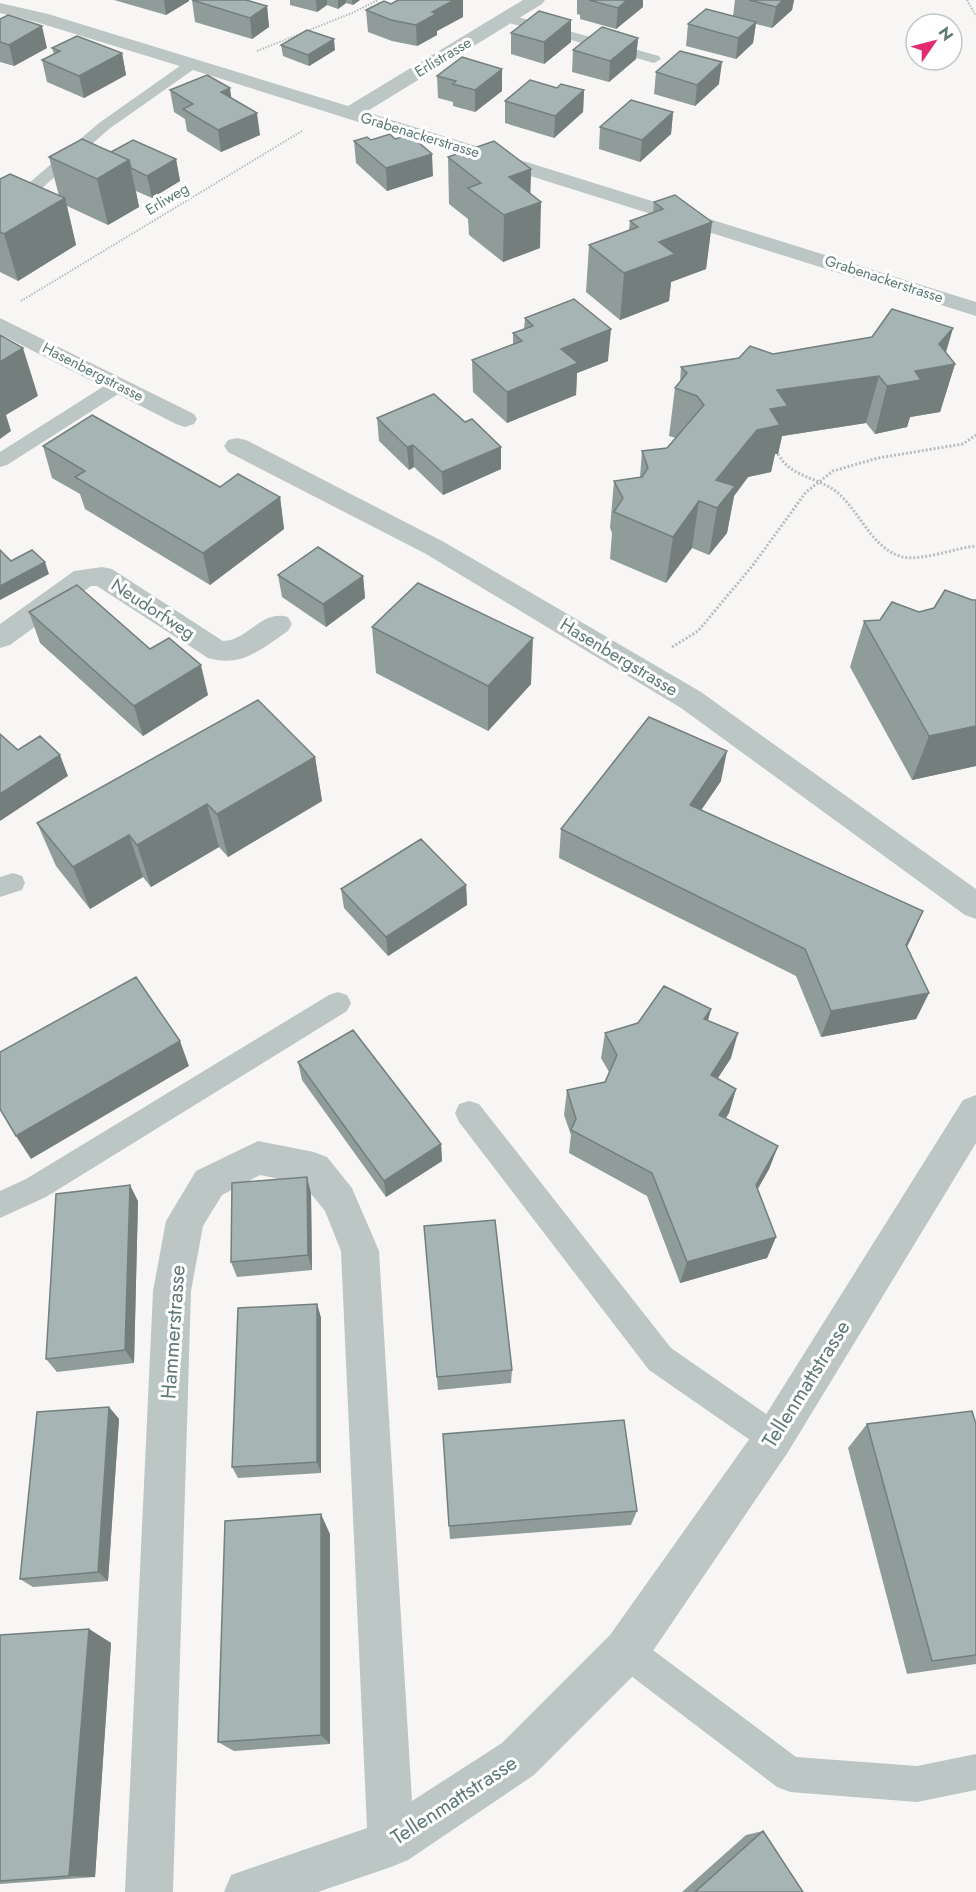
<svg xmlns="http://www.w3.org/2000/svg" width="976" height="1892" font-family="Jost,sans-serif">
  <rect width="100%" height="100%" fill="#f8f6f5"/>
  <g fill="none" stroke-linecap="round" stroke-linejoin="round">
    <path stroke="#b7bebd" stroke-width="2" stroke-dasharray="1.5 1.5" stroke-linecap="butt" d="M967,0L976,16
      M257,51L352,13L378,0
      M21,301L302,131"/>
    <path stroke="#b7bebd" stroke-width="3" stroke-dasharray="2 2" stroke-linecap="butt" d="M778,454C791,478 819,477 838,493C860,512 873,550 903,557C923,561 955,548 976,546
      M672,647L698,631L753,565L806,492L833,471L878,458L963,444L976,435"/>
    <path fill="#bcc6c4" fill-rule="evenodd" d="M507,14L659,56L661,59L654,63L502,21L500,18Z
      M192,60L199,64L197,67L109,129L41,189H29L27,186L29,183L99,123L187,61Z
      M119,379L126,381L128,385L126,389L7,465L0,467V452L112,381Z
      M13,873L22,876L25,883L22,890L0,897V877Z
      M338,992L347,995L351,1003L347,1011L46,1197L0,1218V1191L26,1179L329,995Z
      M469,1101L479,1104L671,1348L785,1427L790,1438L785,1449L774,1454L763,1449L649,1370L459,1122L455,1113L459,1104Z
      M626,1634L638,1639L796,1757L917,1766L976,1754V1790L917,1802L790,1792L777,1787L614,1663L609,1651L614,1639Z"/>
    <path fill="#bcc6c4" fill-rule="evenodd" d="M523,0H545L542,4L366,112L976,302V316L209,75L36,22L0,13V3L48,14L348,106Z
      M0,318L194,414L197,419L194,424L185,427L176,424L0,334Z
      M237,438L246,440L444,542L701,692L976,889V919L965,915L681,708L426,554L228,452L224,446L228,440Z
      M102,567L112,569L223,641C248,641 261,609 288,617L292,624L288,631C261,649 242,668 208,658L97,586H91L10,645L0,648V624L74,571Z
      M976,1095V1143L788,1452L642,1667L534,1775L408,1860L391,1867L318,1892H224L231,1875L367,1828L341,1251L325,1211L303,1184L260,1175L222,1195L203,1226L191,1291L173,1892H125L153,1291L166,1221L196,1171L258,1141L314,1152L327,1157L352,1188L379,1251L412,1801L502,1743L610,1635L760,1424L963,1100Z"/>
  </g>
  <path fill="#8f9c9a" d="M114,0H189V1L166,15Z
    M192,0L267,6L269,27L252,39L195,22Z
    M290,0H360L353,5L346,3L338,9L327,5L317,12L290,5Z
    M577,0H643V7L616,29L580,19V15L577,14Z
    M735,0H794L792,10L772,28L756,24L753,43L736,59L686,46L688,24L733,16Z
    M391,4L463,17L437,31V35L417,46L392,41L368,32L366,10Z
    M0,19L47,48L14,66L0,62Z
    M511,33L571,42L544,64L511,54Z
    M638,38L636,59L609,82L572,72L573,50Z
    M281,45L335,50L309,66L283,56Z
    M52,48L122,53L126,75L84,98L47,82L42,60L54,54Z
    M502,69V91L475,112L453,106V102L438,98L437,76Z
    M656,72L719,84L695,106L654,94Z
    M557,88L584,90L583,112L554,138L505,123V101Z
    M170,90L232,98L260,135L221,152L187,131L185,119L174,112Z
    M673,112L671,134L640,162L599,149L600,127Z
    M395,139L433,176L387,191L356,163L354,141Z
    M111,152L176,159L180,181L152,198L136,191L139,207L108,225L67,206L76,245L18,281L0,272V179L59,196L49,157Z
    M448,157L531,169L530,193L540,248L503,262L469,235L468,219L449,204Z
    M654,202L712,222L706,269L671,282L669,301L620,320L586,292L589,245L629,230L630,221L653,212Z
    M525,318L608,361L577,373L576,395L507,423L473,392L472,360L513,344V333L524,329Z
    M953,328L946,353L955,364L940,412L910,417L907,427L875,434L866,423L782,436L778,454H775L771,472L748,477L734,496L727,533L709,555L692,548L666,583L610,559L612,533L610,528L614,481L640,477L642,451L667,448L676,438L669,436L675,388L680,383L681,367Z
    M377,418L501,469L443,495L414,467L409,470L379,441Z
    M43,446L220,487L280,497L284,529L210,585L85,509L80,494L52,478Z
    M278,575L363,576L365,598L326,627L282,597Z
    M972,600H976V766L912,780L850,667L864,621L880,620Z
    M29,612L150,649L208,695L143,736L40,643Z
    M372,627L531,684L488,731L376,673Z
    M315,757L322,801L228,857L219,847L151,887L143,877L90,909L56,866L37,823Z
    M721,781L701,810L907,947L929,993L916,1019L821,1037L796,976L559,858L561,829Z
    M466,885L467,905L388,956L344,908L341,889Z
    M711,1009L708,1020L731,1058L718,1078L736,1089L729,1113L726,1118L778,1146L769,1169L757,1190L776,1237L767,1258L680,1283L647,1196L569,1153L571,1135L564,1115L567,1090L605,1082L609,1072L601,1058L605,1033Z
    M298,1062L441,1144L442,1161L386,1197L302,1080Z
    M311,1193L312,1270L237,1277L231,1262Z
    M138,1201L134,1363L57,1372L46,1359Z
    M424,1226L512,1370L511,1383L438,1390Z
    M317,1304L321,1318V1473L238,1478L232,1467Z
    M109,1407L119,1419L108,1581L33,1587L20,1579Z
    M867,1424H976V1664L907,1674L848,1448Z
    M637,1511L631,1525L450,1539L449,1526Z
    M330,1534V1744L234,1751L218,1742Z
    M89,1629L111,1643L95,1877L0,1884V1635Z
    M763,1831L803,1892H682L746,1835Z"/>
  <path fill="#747f7d" d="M164,0H189V1L166,15Z
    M316,0H327V5L317,12Z
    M338,0H346V3L338,9Z
    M352,0H360L353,5Z
    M454,0H463V17L437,31V35L417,46L416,25L432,12Z
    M627,0H643V7L616,29L618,8Z
    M783,0H794L792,10L772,28L776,7Z
    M267,6L269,27L252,39L250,18Z
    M571,20V42L544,64V42Z
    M756,22L753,43L736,59L738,38Z
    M42,26L47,48L14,66L9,45Z
    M638,38L636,59L609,82L610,61Z
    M334,39L335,50L309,66L308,55Z
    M122,53L126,75L84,98L79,76Z
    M722,62L719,84L695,106L697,85Z
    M502,69V91L475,112V90Z
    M230,88L233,110L221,92Z
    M584,90L583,112L554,138L555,116Z
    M673,112L671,134L640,162L642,140Z
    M257,113L260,135L221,152L218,130Z
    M432,154L433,176L387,191L386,168Z
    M176,159L180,181L152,198L147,176Z
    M129,160L139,207L108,225L97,179Z
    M531,169L530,206L541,202L540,248L503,262L504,215L509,177Z
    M65,198L76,245L18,281L4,234Z
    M712,222L706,269L671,282L669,301L620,320L624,273L659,242Z
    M953,328L941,366L955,364L940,412L910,417L907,427L875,434L887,386L915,371Z
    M611,329L608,361L577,373L576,395L507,423V392L561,349Z
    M23,348L38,396L6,415L11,431L0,439V362Z
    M879,376L866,423L782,436L778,454H775L771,472L748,477L734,496L727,533L709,555L717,508L716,480L770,409L777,390Z
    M413,445L414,467L409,470L407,447Z
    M501,447V469L443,495L442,472Z
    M280,497L284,529L210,585L203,553Z
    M699,501L692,548L666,583L673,537Z
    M45,562L49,574L0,600V586Z
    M363,576L365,598L326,627L323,604Z
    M533,638L531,684L488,731V686Z
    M201,665L208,695L143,736L134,706Z
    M976,726V766L912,780L929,736Z
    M727,751L721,781L685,834L690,805Z
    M60,755L68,776L0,821V794Z
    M315,757L322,801L228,857L217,814Z
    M207,804L219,847L151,887L137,845Z
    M129,835L143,877L90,909L73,867Z
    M466,885L467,905L388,956L386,937Z
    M923,911L911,939L894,972L906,945Z
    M929,993L916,1019L821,1037L831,1011Z
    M711,1009L704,1035V1019Z
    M738,1033L731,1058L704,1099L711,1075Z
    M180,1041L189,1066L31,1159L16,1136Z
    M736,1089L729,1113L712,1139L719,1115Z
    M441,1144L442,1161L386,1197L384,1181Z
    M778,1146L769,1169L747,1208L756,1185Z
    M307,1177L311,1193L312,1270L308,1255Z
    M130,1185L138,1201L134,1363L125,1350Z
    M776,1237L767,1258L680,1283L687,1262Z
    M317,1304L321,1318V1473L317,1462Z
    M109,1407L119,1419L108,1581L98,1572Z
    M321,1514L330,1534V1744L321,1735Z
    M89,1629L111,1643L95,1877L69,1876Z"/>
  <path fill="#a6b5b3" stroke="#747f7d" stroke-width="1.5" d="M192,0H246L267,6L250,18Z
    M398,0H454L432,12L436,14L416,25L391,20L366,10L384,1L391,4Z
    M589,0H627L618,8Z
    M749,0H783L776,7Z
    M706,9L756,22L738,38L688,24Z
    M539,11L571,20L544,42L511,33Z
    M8,15L42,26L9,45L0,42V19Z
    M602,27L638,38L610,61L573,50Z
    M307,30L334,39L308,55L281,45Z
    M77,36L122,53L79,76L42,60L60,51L52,48Z
    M680,51L722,62L697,85L656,72Z
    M462,57L502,69L475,90L453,84L456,81L437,76Z
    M207,75L230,88L221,92L257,113L218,130L183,109L193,104L170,90Z
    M530,80L557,88L561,84L584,90L555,116L505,101Z
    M631,100L673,112L642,140L600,127Z
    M390,134L395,139L410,135L432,154L386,168L354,141L367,137L371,140Z
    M82,139L129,160L97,179L49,157Z
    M133,140L176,159L147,176L131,168L129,160L111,152Z
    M494,141L531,169L509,177L541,202L504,215L468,188L481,183L448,157Z
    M10,174L65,198L4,234L0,232V179Z
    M675,195L712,222L659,242L675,254L624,273L589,245L638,227L630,221L663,209L654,202Z
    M574,299L611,329L561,349L578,363L507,392L472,360L522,341L513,333L533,326L525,318Z
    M892,309L953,328L939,344L955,364L915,371L921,380L887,386L879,376L777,390L788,406L770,409L780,425L757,430L716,480L735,486L717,508L699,501L673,537L614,512L623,498L614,481L642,477L648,468L642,451L667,448L704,405L697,396L675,388L687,373L681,367L739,358L750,346L773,354L872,337Z
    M0,335L23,348L0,362Z
    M434,394L465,422L472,419L501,447L442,472L413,445L407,447L377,418Z
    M92,415L220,487L238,474L280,497L203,553L75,477L85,471L43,446Z
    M318,547L363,576L323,604L278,575Z
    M0,550L11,561L32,550L45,562L0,586Z
    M418,583L533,638L488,686L372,627Z
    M77,585L150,649L169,638L201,665L134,706L29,612Z
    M945,590L972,600H976V726L929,736L864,621L880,620L892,602L919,612L934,608Z
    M258,700L315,757L217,814L207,804L137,845L129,835L73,867L37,823Z
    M649,717L727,751L690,805L923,911L906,945L929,993L831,1011L805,949L561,829Z
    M0,734L18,750L40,736L60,755L0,794Z
    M421,839L466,885L386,937L341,889Z
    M136,977L180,1041L16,1136L0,1109V1052Z
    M664,986L711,1009L704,1019L738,1033L711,1075L736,1089L719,1115L778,1146L756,1185L776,1237L687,1262L652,1173L571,1130L576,1119L567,1090L605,1082L617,1055L605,1033L638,1023Z
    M353,1030L441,1144L384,1181L298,1062Z
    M307,1177L308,1255L231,1262L232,1183Z
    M130,1185L125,1350L46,1359L56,1194Z
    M495,1220L512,1370L437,1377L424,1226Z
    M317,1304V1462L232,1467L238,1308Z
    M109,1407L98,1572L20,1579L37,1412Z
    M972,1411L976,1424V1655L932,1661L867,1424Z
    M624,1420L637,1511L449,1526L443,1434Z
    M321,1514V1735L218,1742L225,1521Z
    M89,1629L69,1876L0,1881V1635Z
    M763,1831L803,1892H695Z"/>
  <g text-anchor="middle" stroke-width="6" stroke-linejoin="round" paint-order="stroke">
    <g font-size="15" fill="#5e7a76" stroke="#fff">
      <text transform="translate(443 57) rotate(-31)" y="5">Erlistrasse</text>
      <text transform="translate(420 135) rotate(17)" y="5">Grabenackerstrasse</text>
      <text transform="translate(167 199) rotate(-31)" y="5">Erliweg</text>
      <text transform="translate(884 279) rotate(18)" y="5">Grabenackerstrasse</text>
      <text transform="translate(93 372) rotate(27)" y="5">Hasenbergstrasse</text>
    </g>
    <g font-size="18" fill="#5e7a76" stroke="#fff">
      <text transform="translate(153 609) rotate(33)" y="6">Neudorfweg</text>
      <text transform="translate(619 657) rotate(31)" y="6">Hasenbergstrasse</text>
    </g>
    <g font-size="21" fill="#5e7a76" stroke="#fff">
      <text transform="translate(173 1332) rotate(-86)" y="7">Hammerstrasse</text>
      <text transform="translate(806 1384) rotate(-58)" y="7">Tellenmattstrasse</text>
      <text transform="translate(454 1800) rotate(-33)" y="7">Tellenmattstrasse</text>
    </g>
  </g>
  <g transform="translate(934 42) rotate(55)"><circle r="28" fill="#ffffff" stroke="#bfcac8" stroke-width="1.5"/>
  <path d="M0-4.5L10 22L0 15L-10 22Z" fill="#e32b72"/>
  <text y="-9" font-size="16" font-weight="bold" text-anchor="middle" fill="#5e7a76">N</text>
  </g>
</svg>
